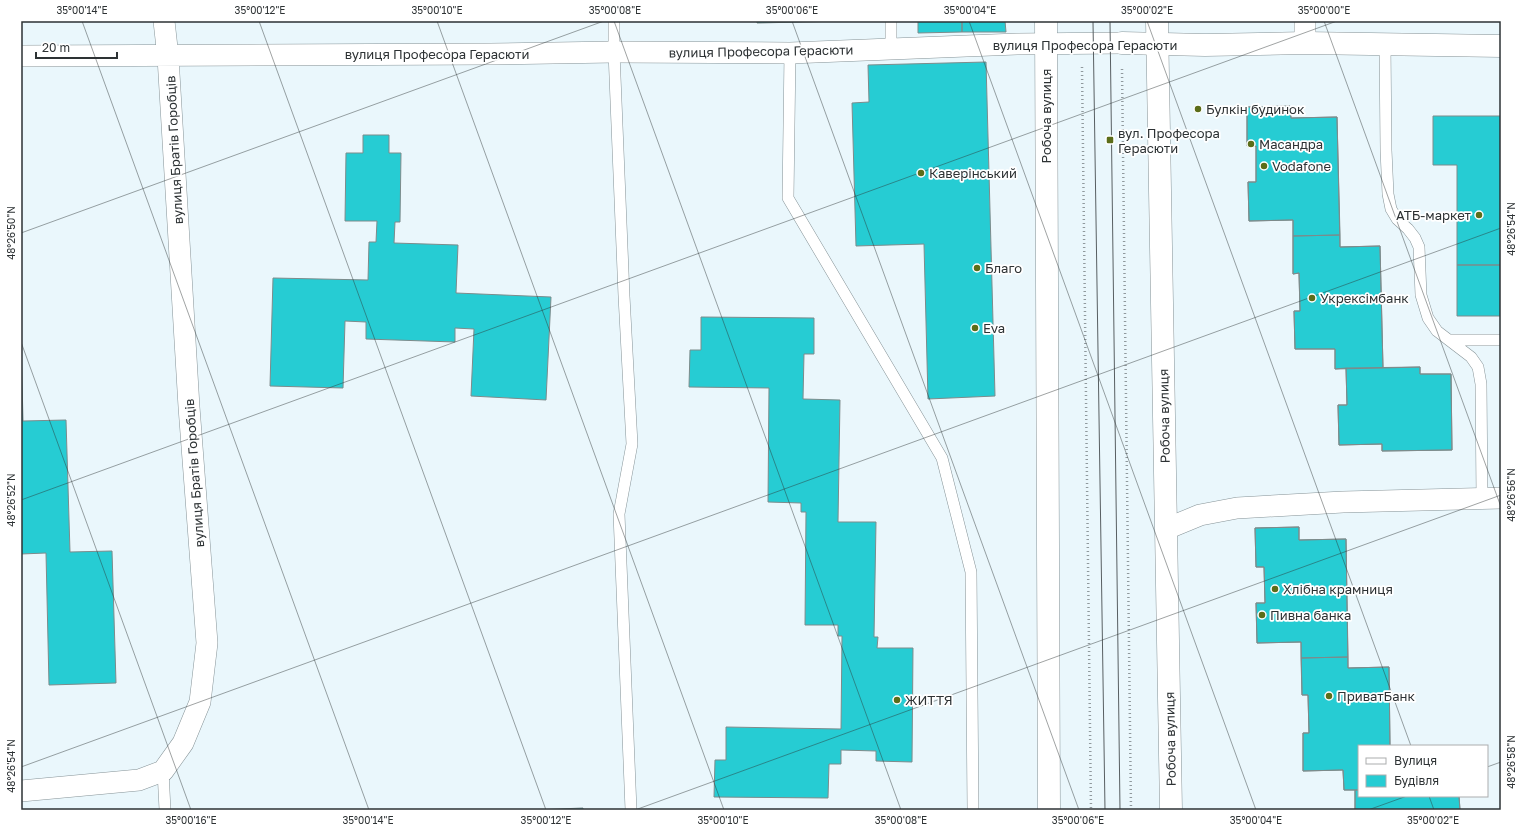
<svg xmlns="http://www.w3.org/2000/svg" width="1522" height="831" font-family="'Golos Text',sans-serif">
  <rect width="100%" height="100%" fill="#eaf7fc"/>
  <path fill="#26ccd3" stroke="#7d8b8b" d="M757,21H844L757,23Z
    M918,21H962V32L918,33Z
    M962,21H1005L1006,32H962Z
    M986,62L995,396L928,399L924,244L856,246L852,103L869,102L868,65Z
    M1290,106L1291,118L1337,117L1340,247L1380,246L1383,368L1420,367V374H1451L1452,450L1382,451V444L1339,445L1338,405H1347L1346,368L1335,369V349H1295L1294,311H1300L1299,273L1293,274V220L1249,221L1248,182H1256V146H1247V107Z
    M1290,106L1291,118L1337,117L1340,235L1293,236V220L1249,221L1248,182H1256V146H1247V107Z
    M1433,116H1501V265H1457V165H1433Z
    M363,135H389V153H401L400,222H395L394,243L458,245L456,293L551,297L546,400L471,396L474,329L455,328V342L366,339V322L345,321L343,388L270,386L273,278L368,280L369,242H376L377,221H345L346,153H363Z
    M1340,235V247L1380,246L1383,368L1335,369V349H1295L1294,311H1300L1299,273L1293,274V236Z
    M1457,265H1501V316H1457Z
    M701,317L814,318V354H804L803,399L840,400L838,522H876L874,637H878L877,648H913L912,762L876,761V751L841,750V764H829L828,798L714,797L715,760H726V727L841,729L842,636H838V625H805L806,512H801V503L768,502L769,388L689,387L690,350H701Z
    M21,342L23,421L66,420L70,552L112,551L116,683L49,685L46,553L21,554Z
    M1420,367V374H1451L1452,450L1382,451V444L1339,445L1338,405H1347L1346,368Z
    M1299,527V540L1346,539L1348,668L1389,667L1390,746H1359V796H1459L1460,810H1355V790H1344L1343,770L1303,771V733H1309L1308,695H1302L1301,642L1257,643L1256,603H1265L1264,567H1256L1255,528Z
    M1299,527V540L1346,539L1348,657L1301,658V642L1257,643L1256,603H1265L1264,567H1256L1255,528Z
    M1348,657V668L1389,667L1390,746H1359V790H1344L1343,770L1303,771V733H1309L1308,695H1302L1301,658Z
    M1355,790H1359V796H1459L1460,810H1355Z
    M583,808V810H535Z"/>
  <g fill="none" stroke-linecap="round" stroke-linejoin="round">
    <defs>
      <path id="lane" d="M614,21V52L624,296L632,444L619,514L631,810
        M1385,44L1386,150L1388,194L1391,209L1397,219L1408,229L1415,238L1419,247L1421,295L1428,318L1437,331L1471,357L1478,367L1481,384L1482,498
        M891,49V21
        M790,53L788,198L942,458L971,572L973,810
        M1449,340H1501
        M163,771L165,810"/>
      <path id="street" d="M1305,21V43
        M21,56L490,54L614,52L790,53L1017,44L1122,43
        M1166,529L1200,515L1237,508L1343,502L1501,498
        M21,791L139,780L163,771L183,743L200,702L207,643L189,407L168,57L164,21"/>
      <path id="secondary" d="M1122,43L1205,45L1305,43L1501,46"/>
      <path id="primary" d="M1046,21L1049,810
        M1157,21L1171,810"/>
    </defs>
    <use href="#lane" stroke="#869397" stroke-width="12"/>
    <use href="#street" stroke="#869397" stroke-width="22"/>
    <use href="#secondary" stroke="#869397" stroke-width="23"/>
    <use href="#primary" stroke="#869397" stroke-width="23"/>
    <path stroke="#90999d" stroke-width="2.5" stroke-dasharray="1 3" stroke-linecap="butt" d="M1082,67L1091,810
      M1122,69L1131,810"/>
    <use href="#lane" stroke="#fff" stroke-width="11"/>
    <use href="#street" stroke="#fff" stroke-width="21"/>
    <use href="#secondary" stroke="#fff" stroke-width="22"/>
    <use href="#primary" stroke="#fff" stroke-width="22"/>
    <path stroke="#585f62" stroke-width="1" d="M1093,21L1105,810
      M1110,21L1120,810"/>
  </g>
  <path fill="none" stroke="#2d3234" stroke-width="1" stroke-opacity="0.45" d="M82,21L369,810M259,21L546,810M437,21L724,810M614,21L901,810M792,21L1079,810M969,21L1256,810M1147,21L1411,746M1324,21L1501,507M21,233L604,21M21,342L191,810M21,500L1337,21M21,767L1501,228M1487,767L1501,762M1429,796L1434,810M635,810L1501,495M1368,810L1407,796"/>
  <g fill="#5b6d19" stroke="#fff" stroke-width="1.5">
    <circle cx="1198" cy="109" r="4"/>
    <rect x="1106" y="136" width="8" height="8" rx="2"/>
    <circle cx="1251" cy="144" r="4"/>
    <circle cx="1264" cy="166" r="4"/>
    <circle cx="921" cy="173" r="4"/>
    <circle cx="1479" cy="215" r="4"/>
    <circle cx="977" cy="268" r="4"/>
    <circle cx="1312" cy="298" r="4"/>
    <circle cx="975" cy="328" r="4"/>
    <circle cx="1275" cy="589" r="4"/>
    <circle cx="1262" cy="615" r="4"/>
    <circle cx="1329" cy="696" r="4"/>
    <circle cx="897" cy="700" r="4"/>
  </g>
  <g text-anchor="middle" stroke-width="3.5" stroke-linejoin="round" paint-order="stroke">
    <g font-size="13" fill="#2d3234" stroke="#fff">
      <text x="1085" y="50">вулиця Професора Герасюти</text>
      <text transform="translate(761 51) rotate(-1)" y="5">вулиця Професора Герасюти</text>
      <text x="437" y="59">вулиця Професора Герасюти</text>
      <text transform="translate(1046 116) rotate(-90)" y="5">Робоча вулиця</text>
      <text transform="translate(174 150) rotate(-93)" y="5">вулиця Братів Горобців</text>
      <text transform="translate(1164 416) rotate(-91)" y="5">Робоча вулиця</text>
      <text transform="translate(194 473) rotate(-94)" y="5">вулиця Братів Горобців</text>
      <text transform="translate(1170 739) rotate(-91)" y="5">Робоча вулиця</text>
    </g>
    <g font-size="13" fill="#2d3234" stroke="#fff" text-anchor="start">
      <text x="1206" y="114">Булкін будинок</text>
      <text x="1118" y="138">вул. Професора<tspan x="1118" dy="15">Герасюти</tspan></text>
      <text x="1259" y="149">Масандра</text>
      <text x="1272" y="171">Vodafone</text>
      <text x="929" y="178">Каверінський</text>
      <text x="1471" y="220" text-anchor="end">АТБ-маркет</text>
      <text x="985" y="273">Благо</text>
      <text x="1320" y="303">Укрексімбанк</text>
      <text x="983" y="333">Eva</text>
      <text x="1283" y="594">Хлібна крамниця</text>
      <text x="1270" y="620">Пивна банка</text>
      <text x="1337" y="701">ПриватБанк</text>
      <text x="905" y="705">ЖИТТЯ</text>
    </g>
  </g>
  <rect width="1522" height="831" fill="none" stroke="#ffffff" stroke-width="44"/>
  <rect x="1358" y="745" width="130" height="52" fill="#ffffff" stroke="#abadae"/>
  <rect x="1366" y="758" width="20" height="6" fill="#ffffff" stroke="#abadae"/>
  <text x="1394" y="765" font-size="12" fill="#2d3234">Вулиця</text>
  <rect x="1366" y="775" width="20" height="12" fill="#26ccd3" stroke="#abadae"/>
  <text x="1394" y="785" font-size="12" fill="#2d3234">Будівля</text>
  <path d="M36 52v6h81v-6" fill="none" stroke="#2d3234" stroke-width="2"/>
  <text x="42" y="52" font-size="12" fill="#2d3234" stroke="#ffffff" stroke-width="3" paint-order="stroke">20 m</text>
  <rect x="22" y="22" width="1478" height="787" fill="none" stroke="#2d3234" stroke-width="1.5"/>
  <g font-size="10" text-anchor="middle" fill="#2d3234">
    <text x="82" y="14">35°00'14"E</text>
    <text x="260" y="14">35°00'12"E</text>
    <text x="437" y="14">35°00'10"E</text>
    <text x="615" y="14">35°00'08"E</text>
    <text x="792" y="14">35°00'06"E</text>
    <text x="970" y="14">35°00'04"E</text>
    <text x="1147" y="14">35°00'02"E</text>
    <text x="1324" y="14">35°00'00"E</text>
    <text transform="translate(1511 229) rotate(-90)" y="4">48°26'54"N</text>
    <text transform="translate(11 233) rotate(-90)" y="4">48°26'50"N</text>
    <text transform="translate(1511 495) rotate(-90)" y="4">48°26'56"N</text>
    <text transform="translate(11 500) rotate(-90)" y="4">48°26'52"N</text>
    <text transform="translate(1511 762) rotate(-90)" y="4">48°26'58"N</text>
    <text transform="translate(11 766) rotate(-90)" y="4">48°26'54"N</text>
    <text x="191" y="824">35°00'16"E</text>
    <text x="368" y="824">35°00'14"E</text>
    <text x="546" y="824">35°00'12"E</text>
    <text x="723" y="824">35°00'10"E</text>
    <text x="901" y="824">35°00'08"E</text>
    <text x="1078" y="824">35°00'06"E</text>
    <text x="1256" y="824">35°00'04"E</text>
    <text x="1433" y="824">35°00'02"E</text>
  </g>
</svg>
